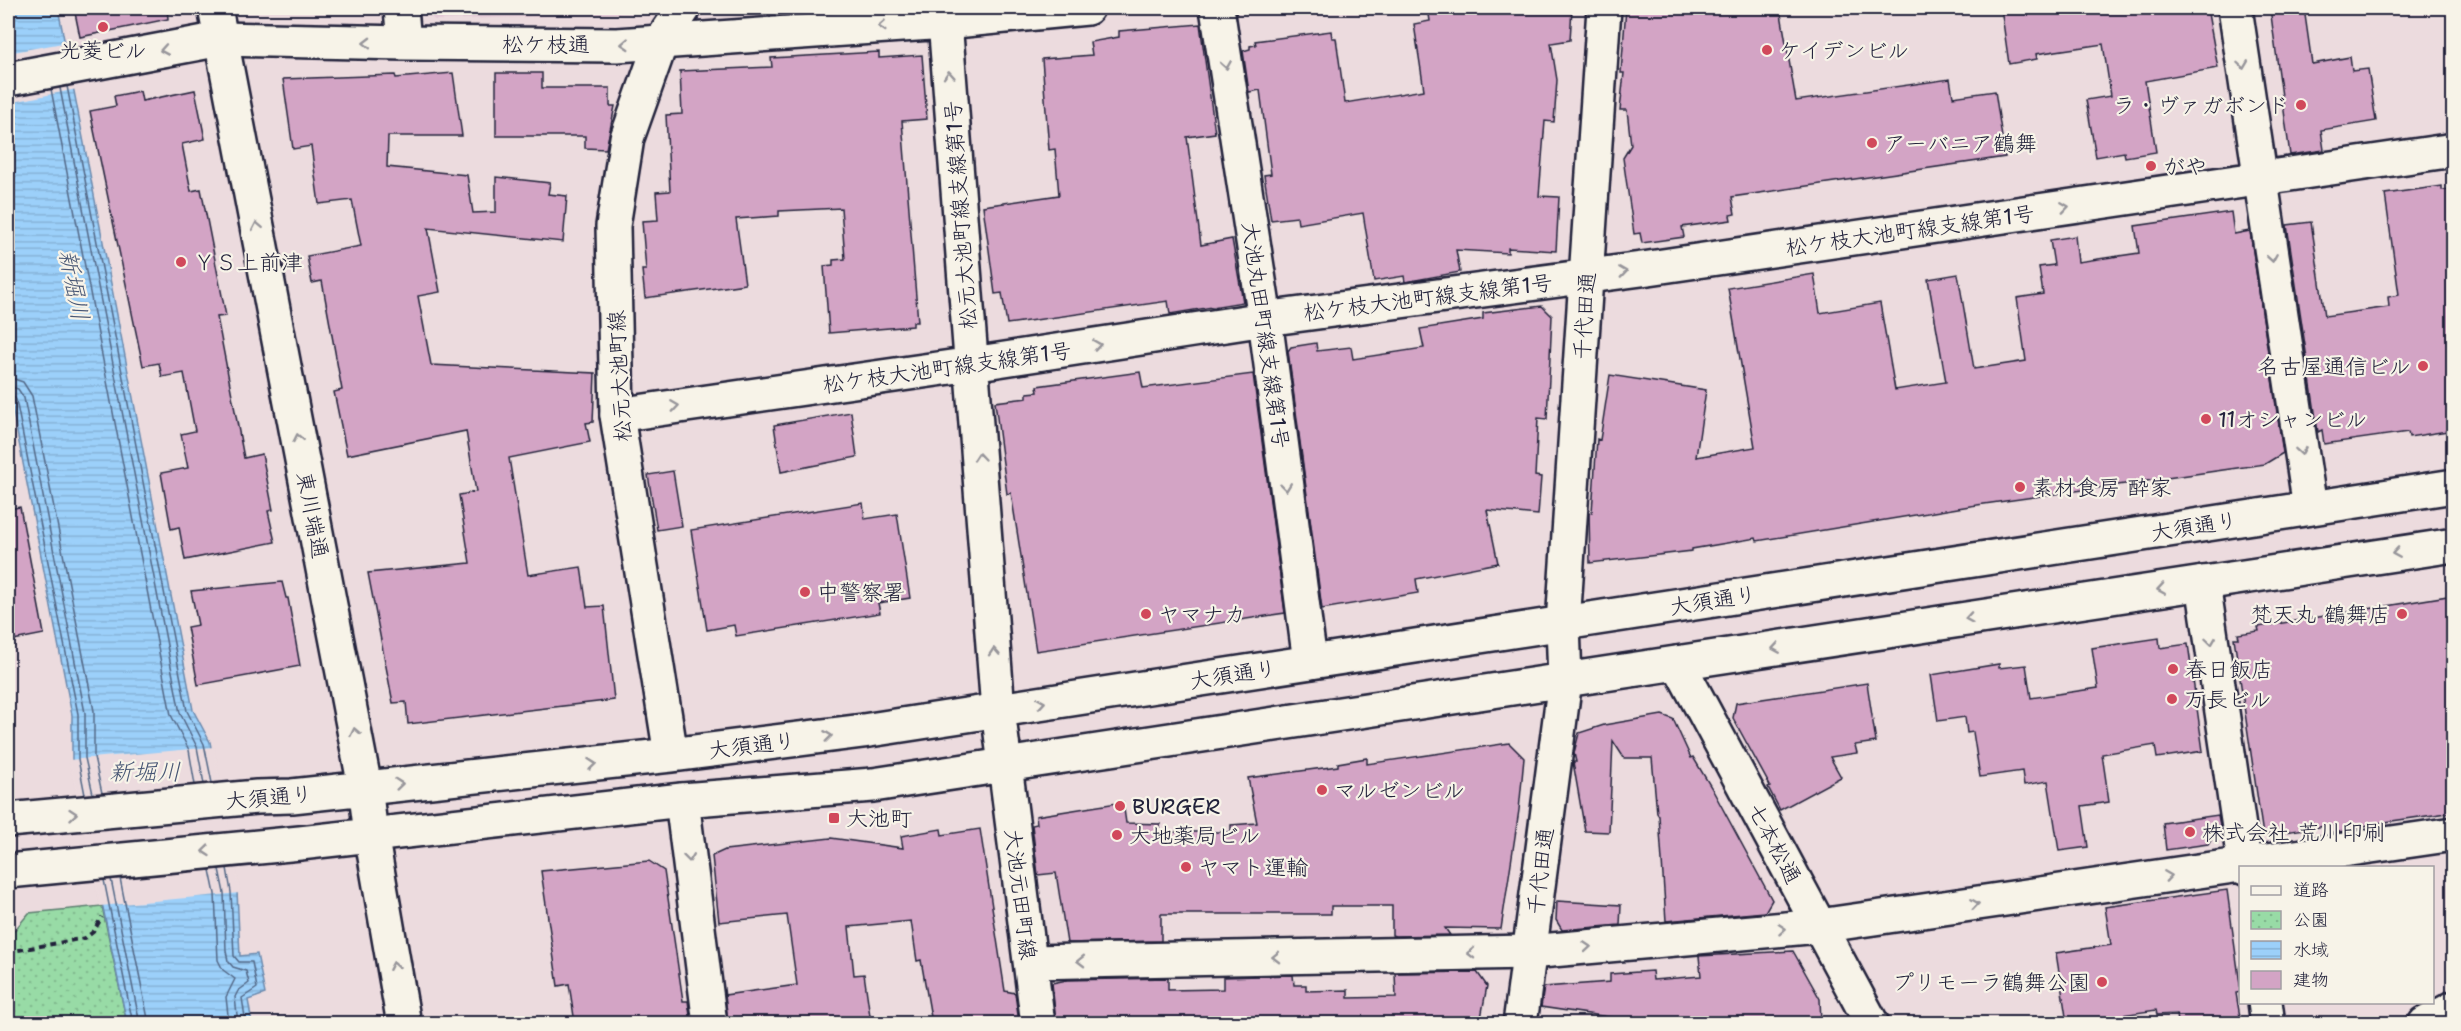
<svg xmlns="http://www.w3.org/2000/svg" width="2461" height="1031" font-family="'Shantell Sans','Klee One',sans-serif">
  <defs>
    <pattern id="park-dots" width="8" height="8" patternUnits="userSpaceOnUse" patternTransform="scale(1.5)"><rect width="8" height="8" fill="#98dba6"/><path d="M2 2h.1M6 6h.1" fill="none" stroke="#83bc90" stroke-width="1.8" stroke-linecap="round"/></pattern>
    <pattern id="water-rules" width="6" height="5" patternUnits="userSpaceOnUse" patternTransform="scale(1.5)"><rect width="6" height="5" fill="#9cd0fa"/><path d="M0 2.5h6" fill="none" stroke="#86b2d7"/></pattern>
  </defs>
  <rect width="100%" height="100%" fill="#ecdbde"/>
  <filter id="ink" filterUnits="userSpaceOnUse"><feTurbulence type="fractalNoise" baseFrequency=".0167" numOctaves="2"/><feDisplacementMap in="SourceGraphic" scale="12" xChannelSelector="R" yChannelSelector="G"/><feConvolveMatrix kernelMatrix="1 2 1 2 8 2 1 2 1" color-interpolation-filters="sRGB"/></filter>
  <g filter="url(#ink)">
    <path fill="#e4cad6" d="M420,8H642V10L631,13L435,20Z"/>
    <path fill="url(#park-dots)" stroke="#5d7e70" stroke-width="1.5" d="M102,906L127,1023H14L8,991V938L29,913Z"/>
    <path fill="url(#water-rules)" stroke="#6b8aae" stroke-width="1.5" d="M8,8H58L193,710L210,742L237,891L240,956L257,954L265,994L248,1000L252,1023H127L72,759V715L8,386Z"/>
    <path fill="#ecdbde" d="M68,42L77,89L8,103V53Z
      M214,747L240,893L100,906L69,760Z"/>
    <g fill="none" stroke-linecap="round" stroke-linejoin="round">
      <path stroke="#536887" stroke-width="1.5" d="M67,86L187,711L204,744L212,783
        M60,88L180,713L197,747L204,784
        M51,89L171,715L189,750L195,785
        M8,377L23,382L32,396L94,711V757L102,793
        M8,386L18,389L24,398L85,713V758L93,794
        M8,394L13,395L16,400L78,714V759L85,795
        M227,868L231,892L234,956L239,962H252L257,988L242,998L246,1024
        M219,869L224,893L226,951L228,961L233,967L246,971L249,983L238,991L235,997L238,1024
        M210,870L215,894L218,960L223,970L235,979L226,997L229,1024
        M120,878L149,1024
        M111,879L140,1024
        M104,880L133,1024"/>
    </g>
    <path fill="#d3a4c5" stroke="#22223b" stroke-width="1.5" d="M74,8H167L168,19L80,37Z
      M1428,8H1572L1570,40L1551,43L1557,80L1554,122L1545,121L1539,196L1559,197L1556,251L1508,248V253L1456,250L1460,272L1405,282L1404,276L1374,281L1363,213L1298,224L1297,217L1271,220L1264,175L1271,174L1260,90L1249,92L1243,51L1250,49V46L1256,45L1255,41L1331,31L1332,38H1336L1345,103L1424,90L1414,24L1430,21Z
      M1626,8H1780L1796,101L1950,79L1953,97L1995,91L2005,157L1732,197L1735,214L1730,215L1731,220L1682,227L1684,237L1642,243L1640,233L1634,234L1623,158L1631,145L1627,110H1620L1624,73H1621Z
      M2001,8H2207L2218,68L2145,81L2156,152L2125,157L2124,152L2096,157L2086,100L2111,96L2103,44L2036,54L2037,59L2009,64Z
      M2270,8H2304L2312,64L2350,57L2352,71L2368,69L2376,121L2321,130L2324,150L2290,155Z
      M1200,24L1215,133L1187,137L1201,245L1232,239L1243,302L1170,314L1168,301L1007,324L1002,293L995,294L983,206L1059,195L1055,149L1049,150L1042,59L1092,55L1090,42L1119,37V31Z
      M879,52V58L922,55L927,119L902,121L918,322H913V326L829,333L824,266L833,265V260L845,259L841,208L779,211V216L736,219L745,284L645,298L642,270H646L642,221L658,220L656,192L670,191L666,115L682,114L680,71L772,67L771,58Z
      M453,73L462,136H388L387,167L467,175L473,213L496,212V177L550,183L548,194L567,196L563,242L428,228L440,292L418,296L431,365L595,373L593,422L586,423L590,442L509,458L528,575L581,567L587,607L604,606L614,700L408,724L406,702L393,703L368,573L470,563L459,495L476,492L466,431L347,455L334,392L342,390L322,281L312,283L307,256L361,246L352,200L319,204L311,146L293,149L283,79L395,75L396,78Z
      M496,73H542V88H610V106H615L606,149L585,148V136H496Z
      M195,90L205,139L182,144L191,191L201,189L226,316L217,317L244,458L262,454L273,510L268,511L275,542L185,560L179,527L171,529L161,473L188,468L181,434L195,431L184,373L162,377L159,363L143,366L90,111L116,106L114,96L140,91L142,101Z
      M2442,186V190L2454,189V430L2409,437L2408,432L2324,444L2322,430L2318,432L2287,225L2311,222L2325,316L2389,307L2388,297L2399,295L2385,194Z
      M2231,212L2234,234L2250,231L2283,453L2265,464L1970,506L1757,541L1756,538L1692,549V551L1590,563L1589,513L1592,512L1597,439L1600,440L1610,375L1706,390L1696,457L1755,447L1728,288L1814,274L1820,313L1880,303L1895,390L1946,382L1928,279L1958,274L1974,369L2026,361L2017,298L2043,294L2039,267L2054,265L2050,240L2075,236L2078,262L2139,253L2135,226Z
      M1542,306L1552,316L1547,419L1538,418L1535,476L1541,477L1538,515L1487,510L1498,563L1416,579L1418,593L1322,609L1288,351L1291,347L1316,343L1317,351L1351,347L1353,359L1424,348L1420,329L1483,319V313Z
      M1140,372L1143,388L1253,374L1285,613L1036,651L1011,493L1007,494L995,402L1027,398V393L1038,392L1037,386Z
      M851,412L857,457L781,472L774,425Z
      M673,471L682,526L657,530L648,475Z
      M863,503L865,519L897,514L910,598L878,603L880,613L736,636L734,625L707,630L691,530Z
      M20,507L44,634L8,641V509Z
      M282,582L286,598H288L300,666L198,685L187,627L198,625L191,591Z
      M2454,595V812L2378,823L2358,827V829L2326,834L2325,826L2263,835L2234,638H2239L2238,634L2259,631L2258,627Z
      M2159,638L2160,648L2188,644L2203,751L2157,758L2155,745L2102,754L2109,802L2082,806L2088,847L2059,851L2048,781L2024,785L2022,771L1980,777L1973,732L1967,733L1965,717L1938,721L1931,675L1999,664V668L2026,665L2031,698L2098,688L2092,648Z
      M1867,683L1876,742L1855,745L1857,753L1830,757L1841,777L1780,810L1768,787L1770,786L1733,718L1736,703Z
      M1662,715L1673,719L1691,758L1693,757L1711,787L1772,900L1765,912L1666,921L1659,816L1657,813L1652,758H1624L1613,741L1609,832L1585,831L1573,762H1576L1574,753L1579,733L1604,725Z
      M1509,743L1524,758L1519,810L1501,929L1445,928L1450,935L1395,936L1392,935V906H1331V914H1161V941L1067,943L1056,873L1038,875L1032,825L1037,824L1036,816L1123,802L1126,823L1160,824V832H1231V825L1257,823L1248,778L1338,766V763L1367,758V764Z
      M2218,815L2220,825L2208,844L2166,850L2163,823Z
      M941,829L942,835L980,829L1005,991L1015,993L1019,1023H932L921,960L917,961L911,921L849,927L854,975L864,974L871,1023H728L725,995L797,985L787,915L719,922L712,856L725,850L831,838L903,848L901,836Z
      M649,861L664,871L683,1001H688L691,1023H575L569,984L558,986L541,871Z
      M2227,890L2241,992L2236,993L2241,1023H2178L2177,1014L2157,1015L2156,1010L2067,1023L2056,953L2111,945L2105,907Z
      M1557,901L1621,905L1620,925L1562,930L1556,920Z
      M1793,951L1820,999L1821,1023H1616L1615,1018L1541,1007L1544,987L1610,982V974L1652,971L1653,980L1701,976L1699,956Z
      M1477,972L1487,986L1480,1023H1056L1052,983L1067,980L1168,978V990L1223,989V977L1293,975L1294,985H1306V991L1348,990V998L1396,997L1395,973Z"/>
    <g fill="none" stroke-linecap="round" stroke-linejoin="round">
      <defs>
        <path id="minor" d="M401,8L404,43
          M944,8L998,710L1038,1024
          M1217,8L1265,319L1310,662
          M2235,8L2310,508
          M8,79L221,39L404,43L617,45L945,22L1087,8
          M617,415L972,364L1265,319L1649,268L2454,150
          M2203,583L2245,868
          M1563,624L1604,8
          M1678,663L1872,1024
          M682,800L710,1024
          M1030,962L1529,952L1653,941L1819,926L2454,834
          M2265,1002L2268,1024
          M2425,1024L2454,1008"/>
        <path id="tertiary" d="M215,8L365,787L371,834L404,1024
          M671,755L617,415L613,226L627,138L661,42L684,8
          M8,820L257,797L292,796L671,755L863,731L2454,486
          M8,871L300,843L682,800L873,785L2454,545
          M1520,1024L1565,680L1563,624"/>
      </defs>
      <use href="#minor" stroke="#22223b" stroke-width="38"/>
      <use href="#tertiary" stroke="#22223b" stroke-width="38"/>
      <path stroke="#22223b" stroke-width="4" stroke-dasharray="6 4.5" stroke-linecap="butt" d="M8,952L85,938L93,932L102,917"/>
      <use href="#minor" stroke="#f7f3e8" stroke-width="33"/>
      <use href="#tertiary" stroke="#f7f3e8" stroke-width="33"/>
    </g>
    <defs><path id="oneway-chevron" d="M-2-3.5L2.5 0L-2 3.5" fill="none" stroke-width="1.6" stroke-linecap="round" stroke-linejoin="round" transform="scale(1.5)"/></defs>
    <g stroke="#97959a">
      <use href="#oneway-chevron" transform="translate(882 26) rotate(176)"/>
      <use href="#oneway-chevron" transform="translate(367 43) rotate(-179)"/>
      <use href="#oneway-chevron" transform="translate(625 44) rotate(177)"/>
      <use href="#oneway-chevron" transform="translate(164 50) rotate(170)"/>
      <use href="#oneway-chevron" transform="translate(1226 65) rotate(81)"/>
      <use href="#oneway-chevron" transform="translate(2243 65) rotate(82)"/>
      <use href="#oneway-chevron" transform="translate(949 75) rotate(-94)"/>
      <use href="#oneway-chevron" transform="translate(2065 207) rotate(-8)"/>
      <use href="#oneway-chevron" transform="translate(257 226) rotate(-101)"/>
      <use href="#oneway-chevron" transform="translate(2272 258) rotate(81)"/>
      <use href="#oneway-chevron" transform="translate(1623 272) rotate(-8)"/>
      <use href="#oneway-chevron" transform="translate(1097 345) rotate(-9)"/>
      <use href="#oneway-chevron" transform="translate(675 406) rotate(-8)"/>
      <use href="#oneway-chevron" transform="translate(298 438) rotate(-101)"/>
      <use href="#oneway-chevron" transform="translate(2301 451) rotate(81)"/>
      <use href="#oneway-chevron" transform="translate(979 457) rotate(-95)"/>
      <use href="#oneway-chevron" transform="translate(1286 487) rotate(83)"/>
      <use href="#oneway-chevron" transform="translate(2396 553) rotate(171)"/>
      <use href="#oneway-chevron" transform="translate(2161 589) rotate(171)"/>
      <use href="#oneway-chevron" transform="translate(1969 618) rotate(171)"/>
      <use href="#oneway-chevron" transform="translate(2211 641) rotate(82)"/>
      <use href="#oneway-chevron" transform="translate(1776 648) rotate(171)"/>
      <use href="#oneway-chevron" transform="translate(994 652) rotate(-94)"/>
      <use href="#oneway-chevron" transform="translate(1041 703) rotate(-9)"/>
      <use href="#oneway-chevron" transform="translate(355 732) rotate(-101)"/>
      <use href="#oneway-chevron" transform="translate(828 736) rotate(-7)"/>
      <use href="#oneway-chevron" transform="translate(592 764) rotate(-6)"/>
      <use href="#oneway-chevron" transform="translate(399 784) rotate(-6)"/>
      <use href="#oneway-chevron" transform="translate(73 814) rotate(-5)"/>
      <use href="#oneway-chevron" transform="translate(206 851) rotate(174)"/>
      <use href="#oneway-chevron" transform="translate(689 858) rotate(83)"/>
      <use href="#oneway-chevron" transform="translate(2168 876) rotate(-8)"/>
      <use href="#oneway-chevron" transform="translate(1975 904) rotate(-8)"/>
      <use href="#oneway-chevron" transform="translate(1782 929) rotate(-5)"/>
      <use href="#oneway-chevron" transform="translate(1587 947) rotate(-5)"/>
      <use href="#oneway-chevron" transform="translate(1471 953) rotate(179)"/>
      <use href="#oneway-chevron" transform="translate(1276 957) rotate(179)"/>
      <use href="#oneway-chevron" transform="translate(1081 961) rotate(179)"/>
      <use href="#oneway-chevron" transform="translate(394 966) rotate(-100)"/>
    </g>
  </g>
  <g fill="#d1495b" stroke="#f7f3e8" stroke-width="2">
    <circle cx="103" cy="27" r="6"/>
    <circle cx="1767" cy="50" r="6"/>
    <circle cx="2301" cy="105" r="6"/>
    <circle cx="1872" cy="143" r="6"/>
    <circle cx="2151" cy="166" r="6"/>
    <circle cx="181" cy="262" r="6"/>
    <circle cx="2423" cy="366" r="6"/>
    <circle cx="2206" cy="419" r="6"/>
    <circle cx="2020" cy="487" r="6"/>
    <circle cx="805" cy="592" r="6"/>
    <circle cx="1146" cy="614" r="6"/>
    <circle cx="2402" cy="614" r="6"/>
    <circle cx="2173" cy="669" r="6"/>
    <circle cx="2172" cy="699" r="6"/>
    <circle cx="1322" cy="790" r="6"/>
    <circle cx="1120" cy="806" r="6"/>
    <rect x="828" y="812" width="12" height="12" rx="3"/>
    <circle cx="2190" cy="832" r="6"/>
    <circle cx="1117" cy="835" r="6"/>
    <circle cx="1186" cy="867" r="6"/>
    <circle cx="2102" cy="982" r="6"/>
  </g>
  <g text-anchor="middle" stroke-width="4.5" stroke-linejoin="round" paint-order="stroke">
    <g font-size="22" fill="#22223b" stroke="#f7f3e8">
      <text x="546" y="52">松ケ枝通</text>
      <text transform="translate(960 215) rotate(-94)" y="8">松元大池町線支線第1号</text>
      <text transform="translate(1910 230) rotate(-8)" y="8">松ケ枝大池町線支線第1号</text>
      <text transform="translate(1428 297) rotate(-7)" y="8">松ケ枝大池町線支線第1号</text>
      <text transform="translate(1584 316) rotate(-86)" y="8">千代田通</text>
      <text transform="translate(1266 335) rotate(82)" y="8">大池丸田町線支線第1号</text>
      <text transform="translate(947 367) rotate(-8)" y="8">松ケ枝大池町線支線第1号</text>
      <text transform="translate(619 376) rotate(-93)" y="8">松元大池町線</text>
      <text transform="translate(313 515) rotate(79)" y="8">東川端通</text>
      <text transform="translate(2194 526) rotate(-9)" y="8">大須通り</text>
      <text transform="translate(1713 600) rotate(-9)" y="8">大須通り</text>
      <text transform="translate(1233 674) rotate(-9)" y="8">大須通り</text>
      <text transform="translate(752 745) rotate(-7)" y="8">大須通り</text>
      <text transform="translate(269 797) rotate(-5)" y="8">大須通り</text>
      <text transform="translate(1775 843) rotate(62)" y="8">七本松通</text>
      <text transform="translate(1540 871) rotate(-83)" y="8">千代田通</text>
      <text transform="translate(1021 894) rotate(83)" y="8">大池元田町線</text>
    </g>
    <g font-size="22" fill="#22223b" stroke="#f7f3e8" text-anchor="start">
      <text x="103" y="58" text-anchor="middle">光菱ビル</text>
      <text x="1779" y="58">ケイデンビル</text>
      <text x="2289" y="113" text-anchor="end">ラ・ヴァガボンド</text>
      <text x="1884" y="151">アーバニア鶴舞</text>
      <text x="2163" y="174">がや</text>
      <text x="193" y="270">ＹＳ上前津</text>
      <text x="2411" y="374" text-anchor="end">名古屋通信ビル</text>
      <text x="2218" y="427">11オシャンビル</text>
      <text x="2032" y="495">素材食房 酔家</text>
      <text x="817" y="600">中警察署</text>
      <text x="1158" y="622">ヤマナカ</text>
      <text x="2390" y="622" text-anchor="end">梵天丸 鶴舞店</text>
      <text x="2185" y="677">春日飯店</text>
      <text x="2184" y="707">万長ビル</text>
      <text x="1334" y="798">マルゼンビル</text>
      <text x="1132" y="814">BURGER</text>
      <text x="846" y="826">大池町</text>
      <text x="2202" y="840">株式会社 荒川印刷</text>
      <text x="1129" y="843">大地薬局ビル</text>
      <text x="1198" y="875">ヤマト運輸</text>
      <text x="2090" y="990" text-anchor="end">プリモーラ鶴舞公園</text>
    </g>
    <g font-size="24" font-style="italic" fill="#475674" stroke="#f7f3e8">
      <text transform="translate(74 285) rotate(79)" y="8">新堀川</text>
      <text x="145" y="780">新堀川</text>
    </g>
  </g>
  <rect width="2461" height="1031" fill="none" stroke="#f7f3e8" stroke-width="30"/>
  <rect x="15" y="15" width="2431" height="1001" fill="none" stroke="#22223b" stroke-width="2" filter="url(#ink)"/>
  <rect x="2239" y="866" width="195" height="138" fill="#f7f3e8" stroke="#a29fa3" stroke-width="1.5"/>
  <rect x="2251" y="886" width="30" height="9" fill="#f7f3e8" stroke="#a29fa3" stroke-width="1.5"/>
  <text x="2293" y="896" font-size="18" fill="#22223b">道路</text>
  <rect x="2251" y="911" width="30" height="18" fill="url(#park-dots)" stroke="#a29fa3" stroke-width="1.5"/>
  <text x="2293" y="926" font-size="18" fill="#22223b">公園</text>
  <rect x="2251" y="941" width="30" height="18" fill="url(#water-rules)" stroke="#a29fa3" stroke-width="1.5"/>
  <text x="2293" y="956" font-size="18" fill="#22223b">水域</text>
  <rect x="2251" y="971" width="30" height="18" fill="#d3a4c5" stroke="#a29fa3" stroke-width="1.5"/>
  <text x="2293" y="986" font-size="18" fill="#22223b">建物</text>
</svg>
